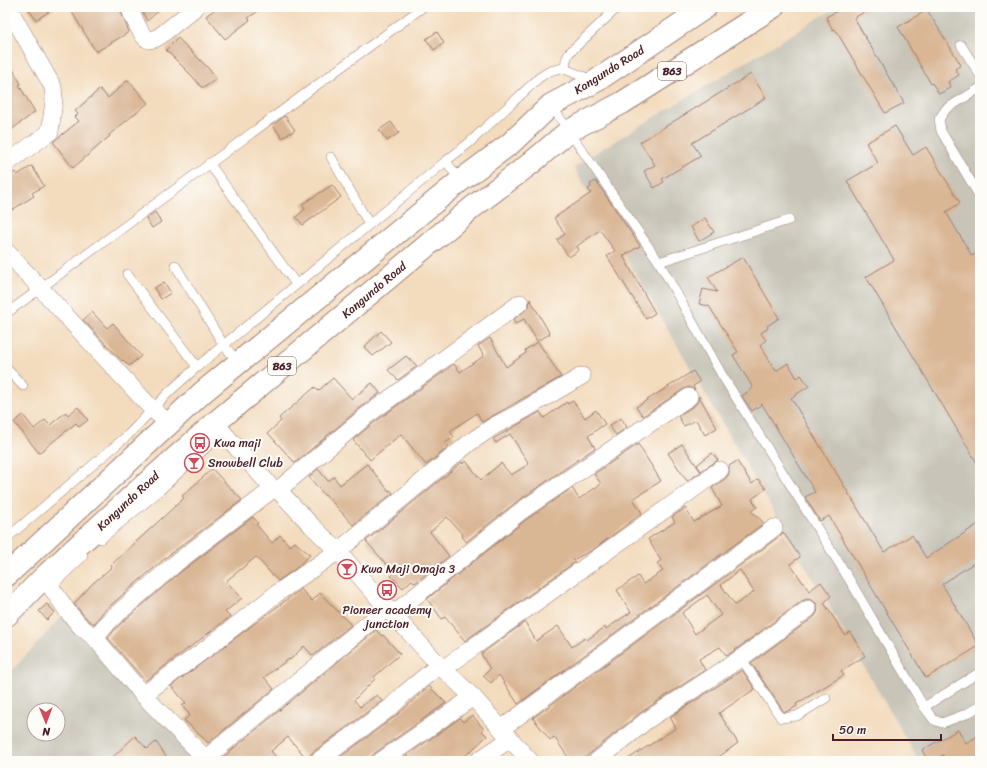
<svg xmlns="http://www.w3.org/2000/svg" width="987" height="768" font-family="Sriracha,sans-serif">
  <rect width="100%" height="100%" fill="#fdfcf7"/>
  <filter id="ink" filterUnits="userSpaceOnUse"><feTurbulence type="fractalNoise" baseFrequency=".025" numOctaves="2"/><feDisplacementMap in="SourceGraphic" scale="8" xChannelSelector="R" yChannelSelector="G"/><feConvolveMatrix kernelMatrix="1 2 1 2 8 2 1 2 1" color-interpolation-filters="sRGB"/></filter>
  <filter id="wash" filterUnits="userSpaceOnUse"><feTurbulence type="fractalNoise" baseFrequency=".012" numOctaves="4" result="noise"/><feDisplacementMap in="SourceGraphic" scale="16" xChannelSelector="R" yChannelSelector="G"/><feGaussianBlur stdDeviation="0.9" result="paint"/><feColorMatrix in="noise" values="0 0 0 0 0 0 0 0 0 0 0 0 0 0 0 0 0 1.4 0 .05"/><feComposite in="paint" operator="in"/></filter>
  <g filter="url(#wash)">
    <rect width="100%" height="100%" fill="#f3dbbd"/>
    <path fill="#c8c4b8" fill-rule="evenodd" d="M837,7H980V761H919L574,168L587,158Z
      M63,615L201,761H7V676ZM34,710H58V734H34Z"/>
    <g id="blocks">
      <path fill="#d9b694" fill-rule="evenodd" d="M27,7H56L36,20Z
        M69,7H119L129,32L96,52Z
        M140,7H163L147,21Z
        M218,7H264L248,18L250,20L225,39L206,16Z
        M845,7H873L854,18L904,103L885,113L835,29L833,30L826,17Z
        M927,10L961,65L955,69L959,75L948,82L951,87L939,94L932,83L931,84L898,27Z
        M437,32L444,43L434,50L426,39Z
        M178,38L209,69L216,79L205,87H201L193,77L166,50Z
        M7,59L21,84L19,85L35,112L7,133Z
        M751,74L766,98L692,143L701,156L662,179L664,182L654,188L644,171L655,165L640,142Z
        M128,80L148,103L109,135L110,136L73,168L53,142L79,121L75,117L78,114L75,111L100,89L108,98Z
        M285,116L295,130L282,138L273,125Z
        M391,122L399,133L387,141L379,130Z
        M895,126L913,155L926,147L960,203L946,212L972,256L980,251V468L866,277L894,260L847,181L878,163L866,143Z
        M32,166L44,186L32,193L34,196L7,213V177L15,172L17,175Z
        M596,181L640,246L623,256L655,313L646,319L607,256L615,251L600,230L577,246L579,250L569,257L557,240L565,234L554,218L591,193L588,189L591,187L590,184Z
        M332,185L341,197L303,225L296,217L305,209L302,204Z
        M155,212L161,222L152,228L146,218Z
        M705,218L714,232L699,241L691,227Z
        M743,257L779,318L767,326L768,328L761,333L766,340L760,345L776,371L788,363L797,378L801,375L809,386L791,398L884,552L912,535L926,558L980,523V559L942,584L979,646L926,678L829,516L820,521L805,497L815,492L762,404L752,411L742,396L753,388L733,355L738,352L709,306L699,304L703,289L717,292L708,277Z
        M164,282L171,293L161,299L154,288Z
        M530,299L550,334L537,341L524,319L515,324L513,320L529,307Z
        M92,312L107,328L113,323L141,356L129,366L123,360L122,361L83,320Z
        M381,331L391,342L373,356L364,347Z
        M490,338L506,367L526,353L525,350L538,342L561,377L482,422L477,413L450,431L454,437L445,443L449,447L426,465L401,434L370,460L353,440L372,424L454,364L460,372L484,356L478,346Z
        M406,356L417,366L398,380L388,370Z
        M693,371L700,382L693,386L695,390L689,387L684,389L643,416L636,407Z
        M333,378L352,399L372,383L380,393L360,408L295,463L268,433L281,421L279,418L315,387L318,391Z
        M699,396L717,428L705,435L696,420L684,426L678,416L695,405L698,401Z
        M573,401L585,418L596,410L605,424L588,436L595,448L515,503L466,542L462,536L463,535L447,517L430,532L449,556L415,583L412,580L403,588L391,576L394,573L366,541L462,462L463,464L466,461L481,480L501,463L511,475L529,464L510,434L496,443L493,439L540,412L544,418L567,402L568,404Z
        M78,407L88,420L79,427L76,423L39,453L14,422L23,415L34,429L45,420L50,425L66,412L68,415Z
        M621,418L627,427L616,435L609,426Z
        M638,444L661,481L633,499L642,513L594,549L573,560L575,562L465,641L445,617L442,619L427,599L527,519L572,488L579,499L601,484L594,474Z
        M682,444L701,472L687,481L668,453Z
        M712,453L718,460L701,471L697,465Z
        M737,461L752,484L758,479L766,489L752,499L757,507L751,511L764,523L518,704L499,675L491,683L483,676L490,669L481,654L525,622L536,641L558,626L572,647L585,638L587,640L605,627L606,629L631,612L617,590L638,576L643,584L663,571L657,563L661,561L648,539L675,522L672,517L685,508L694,522L722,506L712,488L726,478L729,474V466Z
        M367,464L389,491L390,490L393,493L353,525L326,495L325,496L309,477L318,469L328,481L334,477L340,485Z
        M212,469L242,500L169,555L103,612L94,624L88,620L74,604L92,584L112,567L111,565L184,498L182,496Z
        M253,517L258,523L256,524L272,543L280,535L290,546L295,542L310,555L294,570L278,581L256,557L226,581L242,598L225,612L230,617L145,681L108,638L117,627L182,571Z
        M783,532L800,557L790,564L809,591L821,582L831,596L824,603L845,635L850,632L865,656L841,671L844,675L796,704L797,706L788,711L784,712L751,663L814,617L817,613L818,608L816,603L812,600L807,599L802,601L727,656L720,647L699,659L705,670L640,713L581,761H571L554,737L550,740L533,718L780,536ZM740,570L754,592L735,605L721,585ZM707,595L721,615L695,634L682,613Z
        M301,589L312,601L320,593L351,625L313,656L304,646L290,660L289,659L264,677L274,689L208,743L184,720L190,715L182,706L186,703L171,686Z
        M47,604L55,612L47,620L39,611Z
        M376,630L382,636L383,635L400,654L374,677L375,679L354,700L360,707L377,695L382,701L312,753L308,760L288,737L271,751L279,761H223L221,759Z
        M742,670L755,689L719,713L738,743L713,761H625L676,728L670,717Z
        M429,686L446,703L375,753L372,756L371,761H335L397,715Z
        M472,715L484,729L482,731L487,736L460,761H399L460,718L463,722Z
        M958,730L966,743L980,735V756L972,761H946L943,755L932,761H928L922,750Z
        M135,736L147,749L156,742L169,761H109Z"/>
    </g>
  </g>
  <g filter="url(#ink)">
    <use href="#blocks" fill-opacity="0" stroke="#9e7d74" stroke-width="1"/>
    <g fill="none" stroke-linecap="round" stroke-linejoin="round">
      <defs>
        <path id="service" d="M961,45L980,75
          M565,69L566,60L569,53L618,7
          M980,88L946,109L939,119L941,131L980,197
          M551,105L659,262L722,375L852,584L924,707L980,672
          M331,157L369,224
          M209,163L296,284
          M460,181L446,161L469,143L540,77L550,71L562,68L592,80
          M659,262L789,220
          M175,265L223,344L238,362
          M7,313L423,7
          M197,367L446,161
          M7,369L23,386
          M7,538L128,435L170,391L197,367L127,274
          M101,539L156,494L223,432
          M51,587L83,556
          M741,658L781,718L797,716L826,698
          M924,707L934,720L942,723L966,714L980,706"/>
        <path id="minor" d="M129,7C132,14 141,36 147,39C152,41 156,38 160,36L196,7
          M7,163L50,132L54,100L53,87L8,7
          M7,252L153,410L169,423
          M215,423L273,489L278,490L312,526L338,551L387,608L439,665L473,697L530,761
          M278,490L366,416L520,303
          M44,577L68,612L81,627L95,638L143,695L208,761
          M393,614L521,511L689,397
          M95,638L110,620L176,563L273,489
          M443,669L720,470
          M143,695L211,645L276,594L338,551L469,443L494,426L515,415L582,376
          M501,729L774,528
          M206,758L387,608
          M318,761L391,707L404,694L439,665
          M381,761L473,697
          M478,761L510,739
          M597,761L646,721L741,658L808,609"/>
        <path id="trunk" d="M7,575L203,392L460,181L511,143L551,105L596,81L706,7
          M7,615L44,577L132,496L215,423L473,207L530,164L569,131L622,103L773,7"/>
      </defs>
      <use href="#service" stroke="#9e7d74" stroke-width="10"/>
      <use href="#minor" stroke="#9e7d74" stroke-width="18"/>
      <use href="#trunk" stroke="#9e7d74" stroke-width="24"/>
      <use href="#service" stroke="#fff" stroke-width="9"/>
      <use href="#minor" stroke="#fff" stroke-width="17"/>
      <use href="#trunk" stroke="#fff" stroke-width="22"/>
    </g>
  </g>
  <defs>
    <symbol id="bus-ring" viewBox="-11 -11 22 22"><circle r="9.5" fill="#fdfcf7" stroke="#d1495b" stroke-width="1.5"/><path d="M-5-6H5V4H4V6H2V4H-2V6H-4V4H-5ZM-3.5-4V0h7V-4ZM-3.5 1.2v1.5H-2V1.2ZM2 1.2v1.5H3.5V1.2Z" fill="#d1495b"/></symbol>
    <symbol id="bar-ring" viewBox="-11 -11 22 22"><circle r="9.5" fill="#fdfcf7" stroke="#d1495b" stroke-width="1.5"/><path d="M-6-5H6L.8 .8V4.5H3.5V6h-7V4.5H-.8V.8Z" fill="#d1495b"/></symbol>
  </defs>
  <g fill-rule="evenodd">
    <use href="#bus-ring" x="189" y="432" width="22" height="22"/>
    <use href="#bar-ring" x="183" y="452" width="22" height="22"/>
    <use href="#bar-ring" x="336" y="558" width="22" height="22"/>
    <use href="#bus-ring" x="376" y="579" width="22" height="22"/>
  </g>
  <g text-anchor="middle" stroke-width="4" stroke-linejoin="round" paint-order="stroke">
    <g fill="#fdfcf7" stroke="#806168" stroke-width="1">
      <rect x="658" y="62" width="28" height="18" rx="3"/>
      <rect x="268" y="357" width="28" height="18" rx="3"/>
    </g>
    <g font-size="11" font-weight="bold" fill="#4a1f2b">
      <text x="672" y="75">B63</text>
      <text x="282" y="370">B63</text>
    </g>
    <g font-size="12" fill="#4a1f2b" stroke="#fdfcf7">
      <text transform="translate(609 70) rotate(-32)" y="4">Kangundo Road</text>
      <text transform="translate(374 290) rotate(-40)" y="4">Kangundo Road</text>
      <text transform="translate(128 501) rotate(-43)" y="4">Kangundo Road</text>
    </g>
    <g font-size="12" fill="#4a1f2b" stroke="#fdfcf7" text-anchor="start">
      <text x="214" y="447">Kwa maji</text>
      <text x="208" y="467">Snowbell Club</text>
      <text x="361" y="573">Kwa Maji Omaja 3</text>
      <text x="387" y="614" text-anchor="middle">Pioneer academy<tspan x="387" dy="14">junction</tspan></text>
    </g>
  </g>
  <rect width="987" height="768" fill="none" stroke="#fdfcf7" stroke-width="24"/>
  <g transform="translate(46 722) rotate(179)"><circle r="19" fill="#fdfcf7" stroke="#b5a4a5"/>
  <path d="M0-3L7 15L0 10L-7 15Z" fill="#d1495b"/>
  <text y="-6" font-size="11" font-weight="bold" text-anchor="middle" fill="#4a1f2b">N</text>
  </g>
  <path d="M833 734v6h108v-6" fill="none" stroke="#4a1f2b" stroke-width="2"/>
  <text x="839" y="734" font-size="12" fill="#4a1f2b" stroke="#fdfcf7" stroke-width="3" paint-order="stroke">50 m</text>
</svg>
